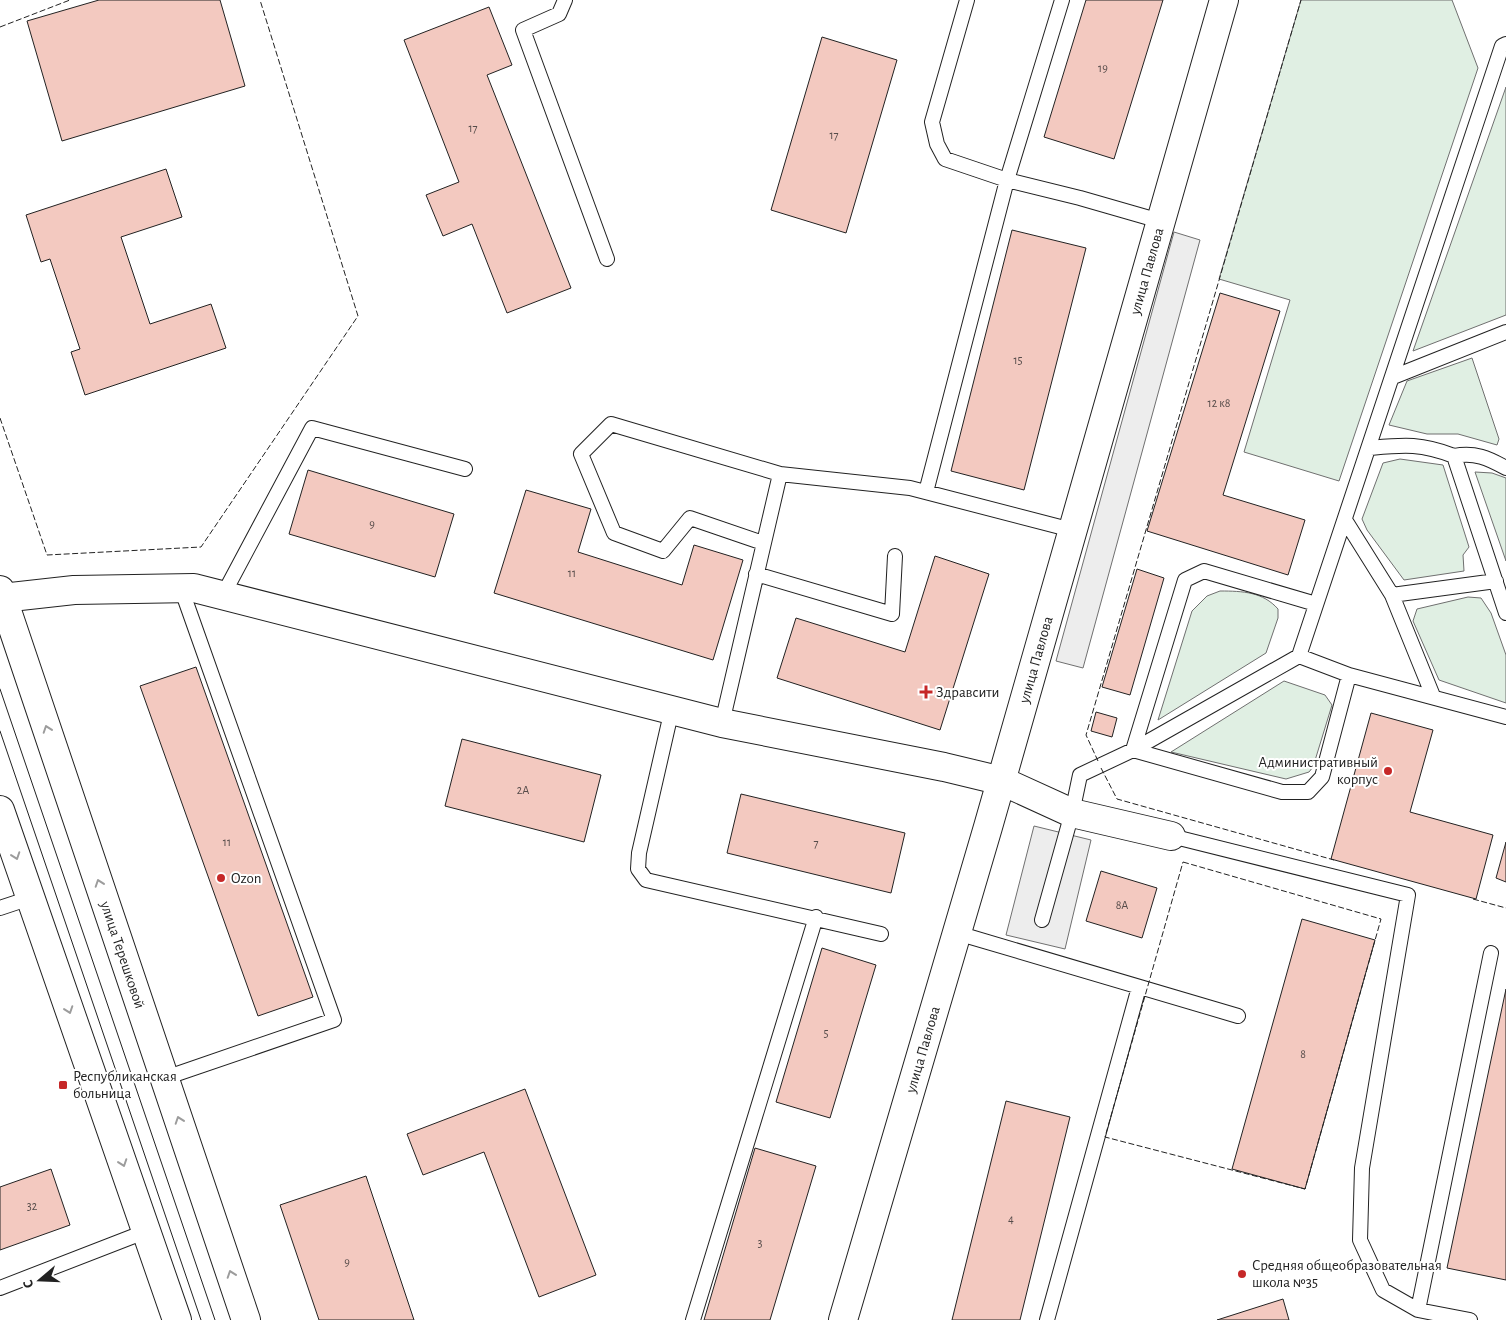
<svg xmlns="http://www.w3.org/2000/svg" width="1506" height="1320" font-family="'Alegreya Sans',sans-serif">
  <rect width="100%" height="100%" fill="#fff"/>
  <path fill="#e0efe3" stroke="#6f6f6f" d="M1301,0H1452L1478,68L1339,481L1244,452L1290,300L1219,279Z
    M1506,87V315L1413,351Z
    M1472,358L1499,439L1497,445L1458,434H1427L1389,425L1407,381Z
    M1400,459L1443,465L1469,547L1463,555L1464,571L1404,580L1367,530L1362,519L1383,463Z
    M1475,472L1492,473L1506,478V561Z
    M1220,591C1243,591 1263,592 1278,609V618L1266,653L1158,720L1192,611L1207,596Z
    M1468,597L1481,598L1491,613L1506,655V703L1439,680L1413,621L1417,609Z
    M1284,681L1325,695L1332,705L1313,767L1309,772L1286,779L1171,752Z"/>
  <path fill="#ededed" stroke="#6f6f6f" d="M1174,232L1200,240L1083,668L1056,661Z
    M1034,826L1091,840L1065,949L1006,935Z"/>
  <path fill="#f3c9c0" stroke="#222" d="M99,0H220L245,86L62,141L27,21Z
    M1086,0H1163L1114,159L1044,137Z
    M489,7L512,65L487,75L571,288L507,313L472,224L443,236L426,195L459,182L404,40Z
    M822,37L897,60L846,233L771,210Z
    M166,169L182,217L121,237L150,324L211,304L226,348L85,395L71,352L80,349L50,259L41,262L26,215Z
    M1012,230L1086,248L1024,490L951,471Z
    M1220,293L1280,311L1223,495L1305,520L1288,575L1147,531Z
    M308,470L454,514L435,577L289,534Z
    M526,490L591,509L578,552L682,585L694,545L743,560L713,660L494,593Z
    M935,556L989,574L940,730L777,678L796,618L905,652Z
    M1137,569L1164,578L1130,695L1102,687Z
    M196,667L313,997L258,1016L140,686Z
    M1096,712L1117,718L1112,737L1091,731Z
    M1371,713L1433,730L1410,812L1493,835L1476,899L1331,859Z
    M462,739L601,775L584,842L445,806Z
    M741,794L905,833L891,893L727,853Z
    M1506,842V882L1496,878Z
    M1101,871L1157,888L1142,938L1086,921Z
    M1302,919L1375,940L1305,1189L1232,1169Z
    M822,948L876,965L830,1118L776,1102Z
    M1506,989V1280L1447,1268Z
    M525,1089L596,1275L539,1297L484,1152L423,1175L407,1134Z
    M1006,1101L1070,1117L1020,1320H952Z
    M755,1148L816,1166L770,1320H704Z
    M51,1169L70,1225L0,1250V1187Z
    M366,1176L414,1320H319L280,1205Z
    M1283,1299L1289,1320H1217Z"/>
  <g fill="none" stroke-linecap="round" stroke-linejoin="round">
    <defs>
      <path id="service" d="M565,0L559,14L523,30L607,259
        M1062,0L1007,180L1080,198L1160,221
        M1393,377L1506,332
        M1369,448C1404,445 1420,443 1454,456L1506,613
        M1454,456C1475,452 1488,458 1506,468
        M926,492L1007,180L945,159L937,144L932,122L967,0
        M1345,520L1392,595L1433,696
        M763,543L690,518L663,551L614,533L581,454L611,424L780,474
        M756,574L892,614L895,556
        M223,595L312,428L465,469
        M1392,595L1496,581
        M1316,604L1204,571L1185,580L1133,750L1282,792H1308L1322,777L1349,675
        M1299,656L1349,675L1506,717
        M672,709L639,853L638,869L646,880L881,934
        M722,723L780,474L910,488L1072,530
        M1171,836L1408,895L1362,1168L1360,1240L1383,1290L1418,1310L1470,1320
        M0,908L30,898
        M1042,920L1072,813L1080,775L1133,750L1299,656L1502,46L1506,44
        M957,933L1238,1016
        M165,1078L334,1020L181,588
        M0,1288L147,1231
        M1418,1310L1491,953
        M693,1320L816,917
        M1047,1320L1139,987"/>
      <path id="minor" d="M2,598L74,590L194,588L722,723L944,767L1002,781L1072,813L1171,836"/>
      <g id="tertiary">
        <path id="s1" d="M843,1320L988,827L1224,0"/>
      </g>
      <g id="primary">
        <path id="s2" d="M0,590L246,1320"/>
        <path d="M0,810L177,1320"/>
      </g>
    </defs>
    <use href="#service" stroke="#222" stroke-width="16"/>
    <use href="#minor" stroke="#222" stroke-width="30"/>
    <use href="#tertiary" stroke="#222" stroke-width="30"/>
    <use href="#primary" stroke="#222" stroke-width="30"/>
    <use href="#service" stroke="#fff" stroke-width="14"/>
    <use href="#minor" stroke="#fff" stroke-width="28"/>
    <use href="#tertiary" stroke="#fff" stroke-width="28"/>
    <use href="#primary" stroke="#fff" stroke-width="28"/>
    <path stroke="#222" stroke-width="1" d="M0,689L215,1320
      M0,731L201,1320"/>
    <path stroke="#222" stroke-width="1" stroke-dasharray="6 2.5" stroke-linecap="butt" d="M0,27L70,0
      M0,418L47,555L201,547L358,316L260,0
      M1098,761L1086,735L1301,0
      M1101,768L1117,799L1334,860
      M1183,862L1381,919L1305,1189L1105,1137Z
      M1473,899L1506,908"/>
  </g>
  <defs><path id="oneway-chevron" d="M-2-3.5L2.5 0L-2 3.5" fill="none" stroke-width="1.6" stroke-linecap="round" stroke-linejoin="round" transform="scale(1.25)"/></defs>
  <g stroke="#9c9c9c">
    <use href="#oneway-chevron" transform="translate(47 729) rotate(-109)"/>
    <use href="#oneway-chevron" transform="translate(16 856) rotate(71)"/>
    <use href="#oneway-chevron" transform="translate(99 883) rotate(-109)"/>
    <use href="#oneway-chevron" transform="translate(69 1010) rotate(71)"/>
    <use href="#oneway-chevron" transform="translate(179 1120) rotate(-109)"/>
    <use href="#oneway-chevron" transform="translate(123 1163) rotate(71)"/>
    <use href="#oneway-chevron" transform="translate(231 1274) rotate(-109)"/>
  </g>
  <g fill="#c62828" stroke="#fff" stroke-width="2">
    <path d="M923.5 684.5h5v5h5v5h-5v5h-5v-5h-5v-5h5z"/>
    <circle cx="1388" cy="771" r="5"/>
    <circle cx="221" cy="878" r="5"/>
    <rect x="58" y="1080" width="10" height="10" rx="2.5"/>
    <circle cx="1242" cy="1274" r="5"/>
  </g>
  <g text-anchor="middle" stroke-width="4" stroke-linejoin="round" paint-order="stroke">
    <g font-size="12" fill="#564c4a">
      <text x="1103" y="72">19</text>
      <text x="473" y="132">17</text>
      <text x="834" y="139">17</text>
      <text x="1018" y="364">15</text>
      <text x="1219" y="407">12 к8</text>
      <text x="372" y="528">9</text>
      <text x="572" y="577">11</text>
      <text x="523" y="794">2А</text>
      <text x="227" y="846">11</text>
      <text x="816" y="847">7</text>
      <text x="1122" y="909">8А</text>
      <text x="826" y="1037">5</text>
      <text x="1303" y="1058">8</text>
      <text x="32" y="1210">32</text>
      <text x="1011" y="1223">4</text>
      <text x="760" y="1247">3</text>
      <text x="347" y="1266">9</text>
    </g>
    <g font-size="15" fill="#222" stroke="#fff">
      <text dy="5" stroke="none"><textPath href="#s1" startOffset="1092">улица Павлова</textPath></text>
      <text dy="5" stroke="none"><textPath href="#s1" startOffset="688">улица Павлова</textPath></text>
      <text dy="5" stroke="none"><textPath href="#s2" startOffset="385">улица Терешковой</textPath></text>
      <text dy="5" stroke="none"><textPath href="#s1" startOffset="282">улица Павлова</textPath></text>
    </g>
    <g font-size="15" fill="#222" stroke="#fff" text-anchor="start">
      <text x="936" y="697">Здравсити</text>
      <text x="1378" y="767" text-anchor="end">Административный<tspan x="1378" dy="17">корпус</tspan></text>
      <text x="231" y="883">Ozon</text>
      <text x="73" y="1081">Республиканская<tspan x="73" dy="17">больница</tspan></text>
      <text x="1252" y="1270">Средняя общеобразовательная<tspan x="1252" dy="17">школа №35</tspan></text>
    </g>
  </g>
  <g transform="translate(40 1280) rotate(251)" stroke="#ffffff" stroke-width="4" paint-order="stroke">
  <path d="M0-4L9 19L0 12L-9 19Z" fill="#222222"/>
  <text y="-8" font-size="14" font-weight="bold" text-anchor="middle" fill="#222222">С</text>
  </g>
</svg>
